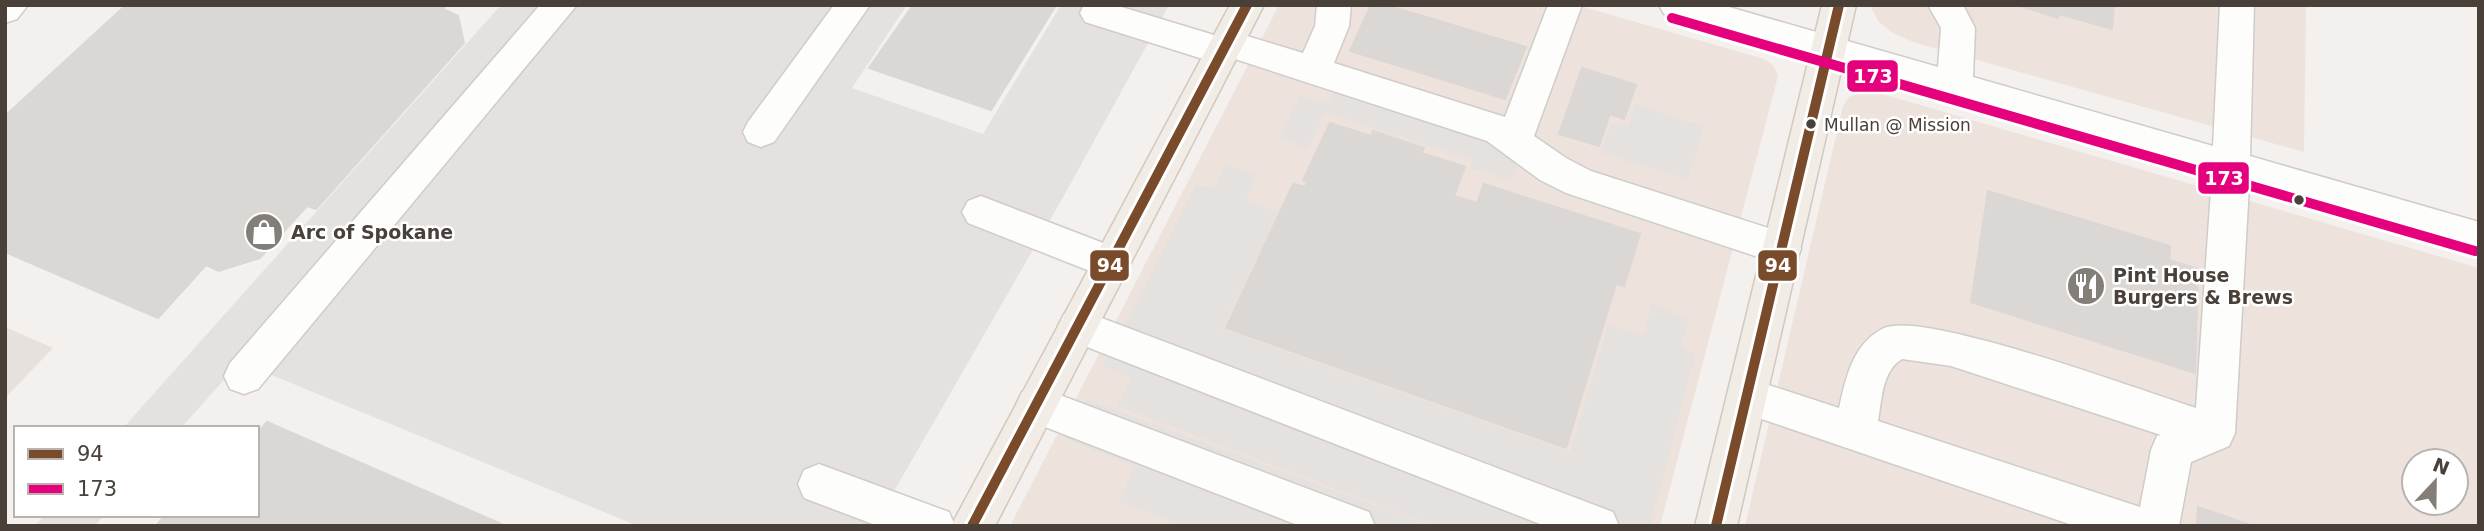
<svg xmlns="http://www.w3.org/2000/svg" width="2484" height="531" font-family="'DejaVu Sans',sans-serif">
  <rect width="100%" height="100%" fill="#f3f0ee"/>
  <path fill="#e6e1dd" d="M5,327L53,348L5,398Z"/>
  <path fill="#ede2dc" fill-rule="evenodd" d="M1279,5H1577L1764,59L1774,66L1778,76L1660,526H1010Z
    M1870,5H2306L2304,152L1913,42L1893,33L1878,21Z
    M1865,92L1879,93L2479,268V526H1745L1843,106L1849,97ZM2414,461H2456V503H2414Z"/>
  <path fill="#e5e1df" d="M501,5H907L852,88L983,134L1061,5H1169L1061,201L874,526H638L240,362L181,428H123Z
    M1336,85L1487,133L1485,142L1522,153L1512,181L1470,168L1472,160L1325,112L1308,148L1278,138L1300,95L1327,104Z
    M1636,104L1704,126L1688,180L1601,153L1611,124L1629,125Z
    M1226,164L1258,174L1247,196L1249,202L1278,212L1223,329L1570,452L1608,325L1639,335L1644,334L1651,304L1690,319L1681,345L1695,356L1650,526H1434L1117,406L1131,378L1103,366L1197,184L1210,188L1215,186Z
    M1086,399L1430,526H1314L1299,520L1296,526H1182L1119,501L1135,467L1065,438Z
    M45,515H104L95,526H35Z"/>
  <path fill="#dbd7d5" stroke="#dbd7d4" stroke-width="2" d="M126,5H446L443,9L458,16L464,43L316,209L307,206L260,258L219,271L206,265L158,318L5,252V116Z
    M913,5H1056L991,110L869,68Z
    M1371,5H1386L1526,47L1505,99L1350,51Z
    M2018,5H2114L2112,29L2059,14L2058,18Z
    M1582,68L1636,85L1624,119L1610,114L1599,146L1559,134Z
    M1330,123L1371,136L1373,131L1424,148L1422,153L1465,167L1454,196L1477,203L1484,184L1640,234L1624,286L1616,284L1566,448L1226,328L1293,184L1305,187L1308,181L1303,180Z
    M1988,191L2170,246L2169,260L2198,269L2195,373L1971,302Z
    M267,422L506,526H156L165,515H257V433Z
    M2198,507L2253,526H2197Z"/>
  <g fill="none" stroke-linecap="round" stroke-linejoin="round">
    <defs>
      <path id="minor" d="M5,5H28L17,19L5,23Z
        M540,5H577L258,389L244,394L230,389L224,376L230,363Z
        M834,5H870L774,142L761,147L748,142L743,132L748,122Z
        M1084,5H1115L1214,35L1227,30L1303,53L1315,26L1317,5H1351L1349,26L1334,63L1505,117L1548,5H1582L1534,136L1566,158L1591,171L1796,237L1801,249L1796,261L1782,265L1566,193L1540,180L1487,141L1235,59L1222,65L1085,22L1080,13Z
        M1659,5H1722L1938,67L1941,28L1928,5H1963L1975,28L1973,77L2213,146L2220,5H2254L2250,156L2479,222V254L2249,186L2235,433L2229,446L2191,462L2179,526H2075L1747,414L1733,409L1727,396L1733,383L1747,378L1839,408C1846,377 1853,343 1884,328C1924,310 2143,391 2196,408L2212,176L1676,18L1664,14ZM1902,359L1951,366L2161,435L2157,436L2151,450L2140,507L1878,421C1882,399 1882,371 1902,359Z
        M981,196L1124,251L1129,263L1124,275L1110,279L968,223L962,212L968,201Z
        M1078,309L1613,512L1619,526H1545L1064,338L1058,326L1064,314Z
        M1036,386L1369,512L1375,526H1300L1022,418L1016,405L1022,392Z
        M819,464L949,512L955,526H878L804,498L798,484L804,470Z"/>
      <path id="major" d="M1230,5H1264L995,526H951Z
        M1822,5H1856L1737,526H1695Z"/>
    </defs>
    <use href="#minor" stroke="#cfccca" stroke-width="3"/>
    <use href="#major" stroke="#d3c8be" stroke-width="3"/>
    <use href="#minor" fill="#fdfdfc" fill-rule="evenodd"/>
    <use href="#major" fill="#f1ece6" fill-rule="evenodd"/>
    <defs>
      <path id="bus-1" d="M972,526L1247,5
        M1716,526L1839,5"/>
      <path id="bus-2" d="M1672,18L2475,251"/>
    </defs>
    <use href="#bus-1" stroke="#fff" stroke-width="16"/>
    <use href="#bus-2" stroke="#fff" stroke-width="16"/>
    <use href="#bus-1" stroke="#7a4b2a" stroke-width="10"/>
    <use href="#bus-2" stroke="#e5007d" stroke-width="10"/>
  </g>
  <defs>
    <symbol id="shop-disc" viewBox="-11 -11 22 22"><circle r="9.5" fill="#847e79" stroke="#fff"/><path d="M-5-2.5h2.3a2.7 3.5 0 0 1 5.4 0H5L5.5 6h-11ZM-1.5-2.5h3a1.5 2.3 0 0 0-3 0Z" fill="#fff"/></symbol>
    <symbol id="restaurant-disc" viewBox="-11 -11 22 22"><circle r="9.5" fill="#847e79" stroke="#fff"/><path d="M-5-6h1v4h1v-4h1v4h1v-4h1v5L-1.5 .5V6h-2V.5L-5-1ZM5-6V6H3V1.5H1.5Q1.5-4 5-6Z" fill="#fff"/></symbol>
  </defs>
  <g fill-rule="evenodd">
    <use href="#shop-disc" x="242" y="210" width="44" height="44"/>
    <use href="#restaurant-disc" x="2064" y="264" width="44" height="44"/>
  </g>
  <g fill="#49403a" stroke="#fff" stroke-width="2.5">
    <circle cx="1811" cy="124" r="6"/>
    <circle cx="2299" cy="200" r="6"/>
  </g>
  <g text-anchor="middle" stroke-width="5" stroke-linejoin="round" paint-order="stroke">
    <g font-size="17" fill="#49403a" stroke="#fff" text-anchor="start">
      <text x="1824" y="131">Mullan @ Mission</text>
    </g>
    <g font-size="19" font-weight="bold" fill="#49403a" stroke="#fff" text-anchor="start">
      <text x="291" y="239">Arc of Spokane</text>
      <text x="2113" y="282">Pint House<tspan x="2113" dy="22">Burgers &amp; Brews</tspan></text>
    </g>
  </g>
  <g stroke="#fff" stroke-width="2.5">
    <rect x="1846" y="59" width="53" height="34" rx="7" fill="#e5007d"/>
    <rect x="2197" y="161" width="53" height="34" rx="7" fill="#e5007d"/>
    <rect x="1089" y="249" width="41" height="33" rx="7" fill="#7a4b2a"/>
    <rect x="1757" y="249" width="41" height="33" rx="7" fill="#7a4b2a"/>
  </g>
  <g font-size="19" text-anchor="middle" font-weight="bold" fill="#fff">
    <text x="1873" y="83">173</text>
    <text x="2224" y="185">173</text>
    <text x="1110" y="272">94</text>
    <text x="1778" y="272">94</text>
  </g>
  <rect width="2484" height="531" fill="none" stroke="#49403a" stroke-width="14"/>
  <rect x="14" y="426" width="245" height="91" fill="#ffffff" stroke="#b6b3b0" stroke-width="2"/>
  <rect x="28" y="449" width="35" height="10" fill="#7a4b2a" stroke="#b6b3b0" stroke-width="2"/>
  <text x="77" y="461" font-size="21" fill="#49403a">94</text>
  <rect x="28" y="484" width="35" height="10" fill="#e5007d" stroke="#b6b3b0" stroke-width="2"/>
  <text x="77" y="496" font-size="21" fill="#49403a">173</text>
  <g transform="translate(2435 482) rotate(22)"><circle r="33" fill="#ffffff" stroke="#b6b3b0" stroke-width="2"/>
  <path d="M0-5L12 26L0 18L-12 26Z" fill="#847e79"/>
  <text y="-10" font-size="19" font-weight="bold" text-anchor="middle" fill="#49403a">N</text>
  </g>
</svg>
